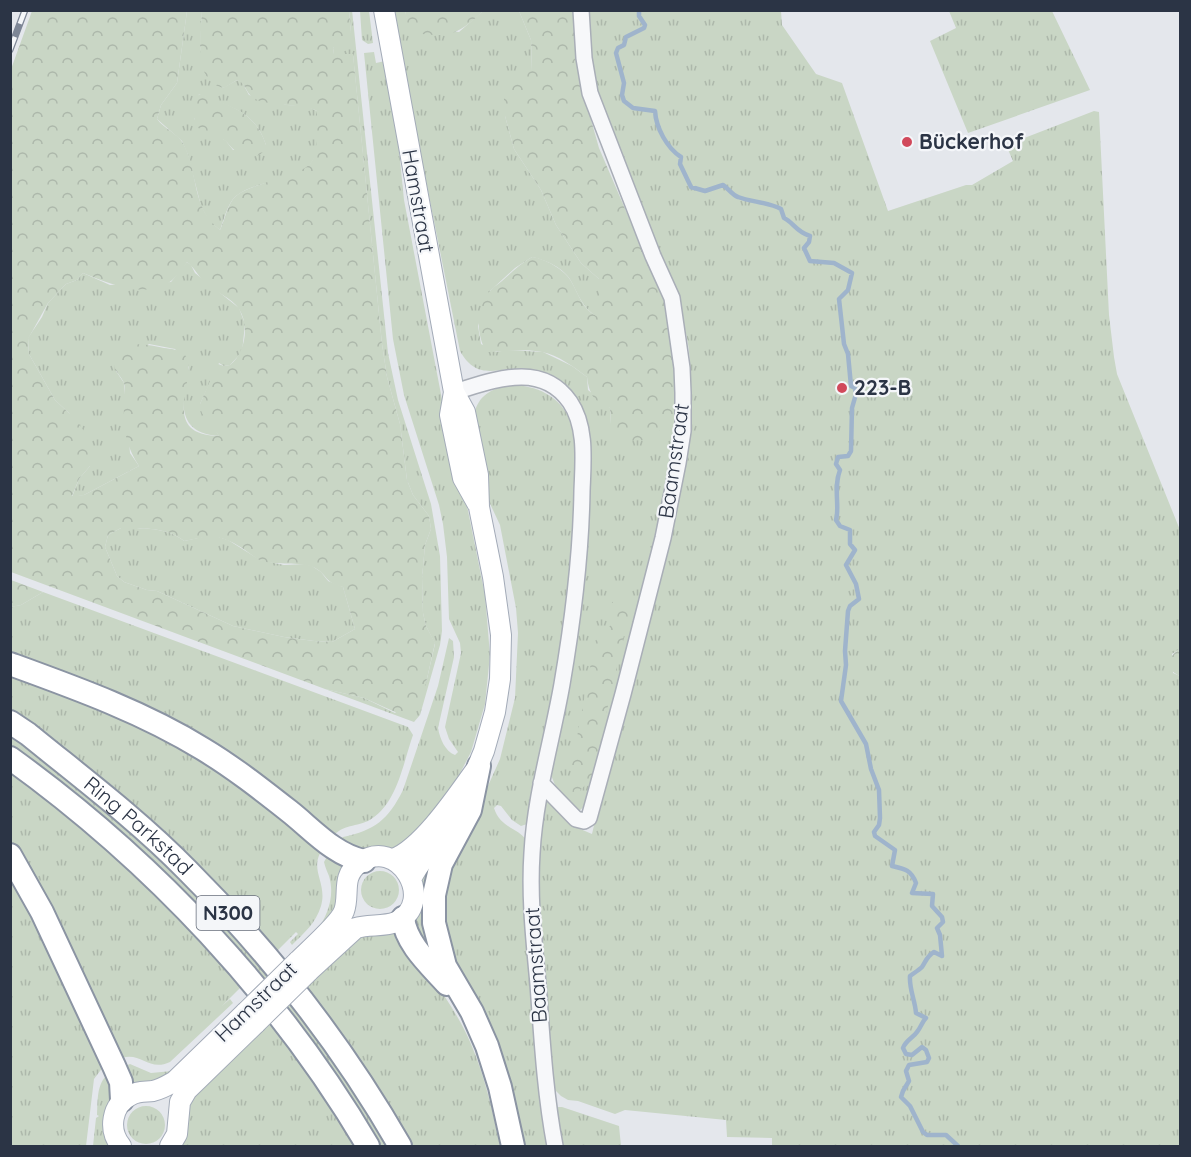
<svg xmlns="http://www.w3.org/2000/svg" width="1191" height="1157" font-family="Quicksand,sans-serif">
  <defs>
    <pattern id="grass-tufts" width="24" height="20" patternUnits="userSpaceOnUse" patternTransform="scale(1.5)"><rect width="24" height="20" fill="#c9d6c5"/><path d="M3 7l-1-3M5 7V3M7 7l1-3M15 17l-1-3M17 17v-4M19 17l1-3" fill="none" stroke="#adb8ab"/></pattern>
    <pattern id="forest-crowns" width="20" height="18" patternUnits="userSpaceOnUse" patternTransform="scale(1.5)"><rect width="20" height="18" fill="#c9d6c5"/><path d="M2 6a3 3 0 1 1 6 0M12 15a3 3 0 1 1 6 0" fill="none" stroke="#adb8ab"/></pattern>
  </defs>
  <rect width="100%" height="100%" fill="#e4e7ec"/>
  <path fill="url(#grass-tufts)" fill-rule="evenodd" d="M352,10L388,353L398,400L431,504L440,556L442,631L440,645L420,715L414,722L325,689L364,698L395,713L426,683L435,644L426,626L423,613L422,578L425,545L431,529L429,516L413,495L407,480L400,424L387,377L382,344L353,55H334L333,48L351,32L349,11Z
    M187,11H202L200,49L223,88L237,80L242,82L249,95L287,105L306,106L317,111C317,124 320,140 316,153C307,185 258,177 236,196C227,204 224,220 220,230L209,221L201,206L188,155L182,141L157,119L161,105L177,83ZM199,94C230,108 254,109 266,145L233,150L226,141L194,119Z
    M360,11H369L373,43L368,44L362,40Z
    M392,11H405L409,26L459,32L483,11H519L531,40L532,71L505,116L514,149L541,190L556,225L581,263L599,279V318C583,309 579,296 571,281C564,268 546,260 532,257L515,268L490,291L478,326L481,344L496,352L507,350L543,352L572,366L587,377L588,390L610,408L611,424L678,416L675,456L591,800L578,812L555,785L551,775L589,439C589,427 586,414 579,404C571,392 539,370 526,369C498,366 478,383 460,351Z
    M586,11H781L782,25L816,74L842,83L888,211L966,185H972L1013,161L1006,145L1094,111L1099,112L1109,315L1114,357L1117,374L1180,530V649L1172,654L1173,673L1180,676V1146H772V1138L727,1137L726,1120L625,1110L615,1114L578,1101L568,1100L561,1096L553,1088L539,918L538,864L544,803L548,800L571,825L592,834L689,415C690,390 692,363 687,338C672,261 631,192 605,119C593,84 590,47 586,11Z
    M949,11H1052L1090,90L968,133L930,41L956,28Z
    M374,52L376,63L385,61L399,150L404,200L444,410L465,496L485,595L490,655L485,704L471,752L453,787L418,832L395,848L365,851L340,840L343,837C375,830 388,820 403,790L438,686L449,638L453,641L454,657L438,728C440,739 445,751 455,755L458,752L449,739L445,727L461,653L460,643L449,619L447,557L443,524L439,505L404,395L393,339L364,53Z
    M187,262L191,265L195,273L239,308L245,324L242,352L230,365L224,366L219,363L200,404L219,436C175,434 181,398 189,367L175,349L149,344L116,371L124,383L130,453L139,466L84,495L72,497L79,479L90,466L69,413L55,400L29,354L28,338L42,317L48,303L66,284L77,280L83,273L110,285L171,282Z
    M508,385C533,384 561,395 570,421C578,444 575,470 575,494C575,606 549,715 527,824L521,826L512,820L501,806L497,805L494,808C500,828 519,828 526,840L549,1146H518L463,989L438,898L500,759L515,698L518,633L516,608L500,525L485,493L474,414C479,395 490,390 508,385Z
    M121,528C142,528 167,527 184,541L212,535L228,540L260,560L284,565L305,564L312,566L321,572L328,581L343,587L355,629L332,642L314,641L284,637L233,626L157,591L147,590L124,582L117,576L105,547L108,535Z
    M43,592L408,727L413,735C403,763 397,806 368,821C354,827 340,825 331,839L286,802L11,660L10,607L21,605Z
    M10,669L178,740L324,847C307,869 328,882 321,906C316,923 304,933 292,945L290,942L298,934L296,932L276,952L11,713Z
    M10,732L68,775L197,892L297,1002L393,1146H379L304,1033L11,749Z
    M10,768L110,846L244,984L222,1006L230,999L233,1003L170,1062C149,1072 141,1052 122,1058L11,848Z
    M329,853L347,866L336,912L317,931C328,914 335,896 329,876C327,871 325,867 324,862Z
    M428,861L435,954L425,951L413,925L421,879Z
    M10,868L103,1067L94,1079L86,1146H11Z
    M361 890a19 19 0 1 1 38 0a19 19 0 1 1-38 0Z
    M395,929C422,965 453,1002 471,1044C485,1077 493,1112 500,1146H411L395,1119L305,988L326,968L350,938Z
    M273,1020L360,1146H181L189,1101Z
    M130,1064L151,1073L172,1071L165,1081L130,1087L121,1068Z
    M112,1072L114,1077L108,1146H93L96,1118L99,1116L97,1115C98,1099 96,1080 112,1072Z
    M127 1125a19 19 0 1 1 38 0a19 19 0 1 1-38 0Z
    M558,1107H562L619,1126L621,1146H562L556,1112Z"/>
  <path fill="url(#forest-crowns)" fill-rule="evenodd" d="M32,11H187L177,83L161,105L157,119C164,129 178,133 184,145C199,175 191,207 220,230C225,220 227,204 236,196C243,190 253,187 262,184C318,165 317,172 317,111C300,102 261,108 250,95C247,92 245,86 242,83L237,80L224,88C192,82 201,35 202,11H349L351,32L349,40L333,48L334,54H353L382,344L387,377L400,424L407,480L413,495L429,516L431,529L425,545L422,578L423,613L426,626L435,643L426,683L414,713L409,716H404L364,698L325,689L11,572L10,72ZM187,262C193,266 199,277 205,283C215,292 232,298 239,309C250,326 245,353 230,365L224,366L215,363L213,374L200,404C199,415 213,426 219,436C155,435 201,373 185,355C179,349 171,349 164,348C148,345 123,338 115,358C111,369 120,374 124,383C126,389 124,399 124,406C123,429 126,446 139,466L84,495L72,496L79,479L90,466V438L69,413L55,400L29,354L28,339L48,303L66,284L77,280L83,273C120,288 162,306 187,262ZM121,528C142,528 167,527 184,541C209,536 219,533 242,548C250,553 256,560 266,562C280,565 303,562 313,567C328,574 324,583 343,587L355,629L332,642L314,641L284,637L233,626L157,591L147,590L124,582L117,576L105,547L108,535Z
    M405,11V10L483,11C456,37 447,38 409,32Z
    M519,11H575L574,19L580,81L599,148L668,309L675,341L678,416L648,440L621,441L611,424L610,408C594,403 589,393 587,377C574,367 558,355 542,352C524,348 504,352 486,352C476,333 475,307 491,290C494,286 499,284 502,281C512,272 520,264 532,257C544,258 565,270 571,281C579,295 583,311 599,317V279L581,263L556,225L541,190L514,149L505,116L503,83L532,70L531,40Z
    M200,94C230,106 255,111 266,145C262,162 242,158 232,148C228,144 227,141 222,139C214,135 202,134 197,126C193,121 193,106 193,99Z
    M11,580L43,592L21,605L11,607Z
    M633,595L592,777L573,799L571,769L595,641L610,626L612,602Z
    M1180,649V676C1164,669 1166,658 1180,649Z"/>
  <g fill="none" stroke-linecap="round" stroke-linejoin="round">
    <path stroke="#9fb4cc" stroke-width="4.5" d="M639,10V16L645,25L644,28L626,37L624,45L618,48L616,53L624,83L622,95L624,101L633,108L655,111C656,128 667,148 681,157L680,164L691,187L705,191L723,185C728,188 732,195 738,197C751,202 768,202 781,209L784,218C793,222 796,232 810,236L809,242L804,248L810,261L834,263L852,273L848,290L839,299L844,344L848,354L851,386L855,388L856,394L852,408L851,451L848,456L838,457L836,464L840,470C833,488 840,506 836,520L840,526L850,530V544L855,550L846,565L856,584L859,599L850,606L848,611L845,651L846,665L841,701L866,744L871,769L879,790L880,818L879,825L874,832L875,836L895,850L892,866C905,869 911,870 916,883L912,893L933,894L932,906L942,917L943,922L937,928L940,935L942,956L934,952C927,956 926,961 922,967C919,970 914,973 910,976C909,989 915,1000 916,1013L926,1018C922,1022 921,1027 917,1032C913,1038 906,1040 903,1048L906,1054L912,1055L922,1047L926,1050L929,1058L927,1062L909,1065L906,1071L909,1081L903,1091L901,1097L910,1106L923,1132L927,1135H946L958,1146"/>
    <defs>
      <path id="minor" d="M454,392C492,381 541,360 570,402C587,427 583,462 582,491C581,556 573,620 562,684C552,741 535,796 532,853C529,897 534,941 538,984C542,1039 545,1093 555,1146
        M541,783L576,819L584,821L589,818L623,694L663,538L678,463L683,431V393L682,368L672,298L653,256L590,93L584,58L581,10"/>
      <path id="major" d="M384,10L454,392L450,415L463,478L477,503
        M454,392L465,412L478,475L479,507L493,577L501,635L500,679L495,712L484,751L472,780
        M393,859C422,849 459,793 477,768
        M411,879C424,852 448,834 460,807
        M298,961C308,951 340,923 344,911C350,895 341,877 358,864C398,833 438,903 396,922C384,927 368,924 356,928L308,972
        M121,1146C108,1130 111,1105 131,1095C138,1091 146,1092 153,1091C162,1089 168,1085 175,1081L246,1012
        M170,1146L177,1134L180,1102L187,1090L256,1023"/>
      <g id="highway">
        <path d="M10,664C76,688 143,712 203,749C233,767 261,789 289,811C312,829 334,855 364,861"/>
        <path id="s1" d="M10,722L28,734C82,778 138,820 187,870C269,952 342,1045 400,1146"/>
        <path d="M10,758C153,861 279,995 368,1146"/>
        <path d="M479,766L470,810L441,864L434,895V923L445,966L472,1012L487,1046L500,1087L513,1146"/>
        <path d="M10,855L42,912L114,1066L121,1082L122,1100"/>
        <path d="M403,918C406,944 430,965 447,984"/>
      </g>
    </defs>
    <use href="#minor" stroke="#a9aeb7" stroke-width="18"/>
    <use href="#major" stroke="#a3abb8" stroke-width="22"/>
    <use href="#highway" stroke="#8b94a3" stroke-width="26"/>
    <use href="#minor" stroke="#f7f8fa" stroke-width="15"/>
    <use href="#major" stroke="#fff" stroke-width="20"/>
    <use href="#highway" stroke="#fff" stroke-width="22"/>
    <defs>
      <path id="rail" d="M10,50L25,10"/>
    </defs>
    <use href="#rail" stroke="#7d8696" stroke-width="7"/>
    <use href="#rail" stroke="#f4f6f9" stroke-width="4.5" stroke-dasharray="14" stroke-linecap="butt"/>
    <defs>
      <path id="major-bridge" d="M246,1012L298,961
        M256,1023L308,972"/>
    </defs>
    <use href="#major-bridge" stroke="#a3abb8" stroke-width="22" stroke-linecap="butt"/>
    <use href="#major-bridge" stroke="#fff" stroke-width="20"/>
  </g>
  <g fill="#d1495b" stroke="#f4f6f9" stroke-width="2">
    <circle cx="907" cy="142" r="6"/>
    <circle cx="842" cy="388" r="6"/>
  </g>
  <g text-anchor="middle" stroke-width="4.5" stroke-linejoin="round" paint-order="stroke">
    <rect fill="#f4f6f9" stroke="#676e7b" stroke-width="1.5" x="196.5" y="896" width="63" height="34" rx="4.5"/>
    <g font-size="20" font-weight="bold" fill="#2b3445">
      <text x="228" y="920">N300</text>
    </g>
    <g font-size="21" font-weight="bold" fill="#2b3445" stroke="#f4f6f9" text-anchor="start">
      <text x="919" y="149">Bückerhof</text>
      <text x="854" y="395">223-B</text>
    </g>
    <g font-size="21" fill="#2b3445" stroke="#f4f6f9">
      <text transform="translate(418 201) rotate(80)" y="7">Hamstraat</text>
      <text transform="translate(674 461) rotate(-82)" y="7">Baamstraat</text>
      <text dy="7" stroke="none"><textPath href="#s1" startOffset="165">Ring Parkstad</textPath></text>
      <text transform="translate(536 965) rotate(-94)" y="7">Baamstraat</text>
      <text transform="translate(256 1002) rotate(-44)" y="7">Hamstraat</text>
    </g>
  </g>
  <rect width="1191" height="1157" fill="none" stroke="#2b3445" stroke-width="24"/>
</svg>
